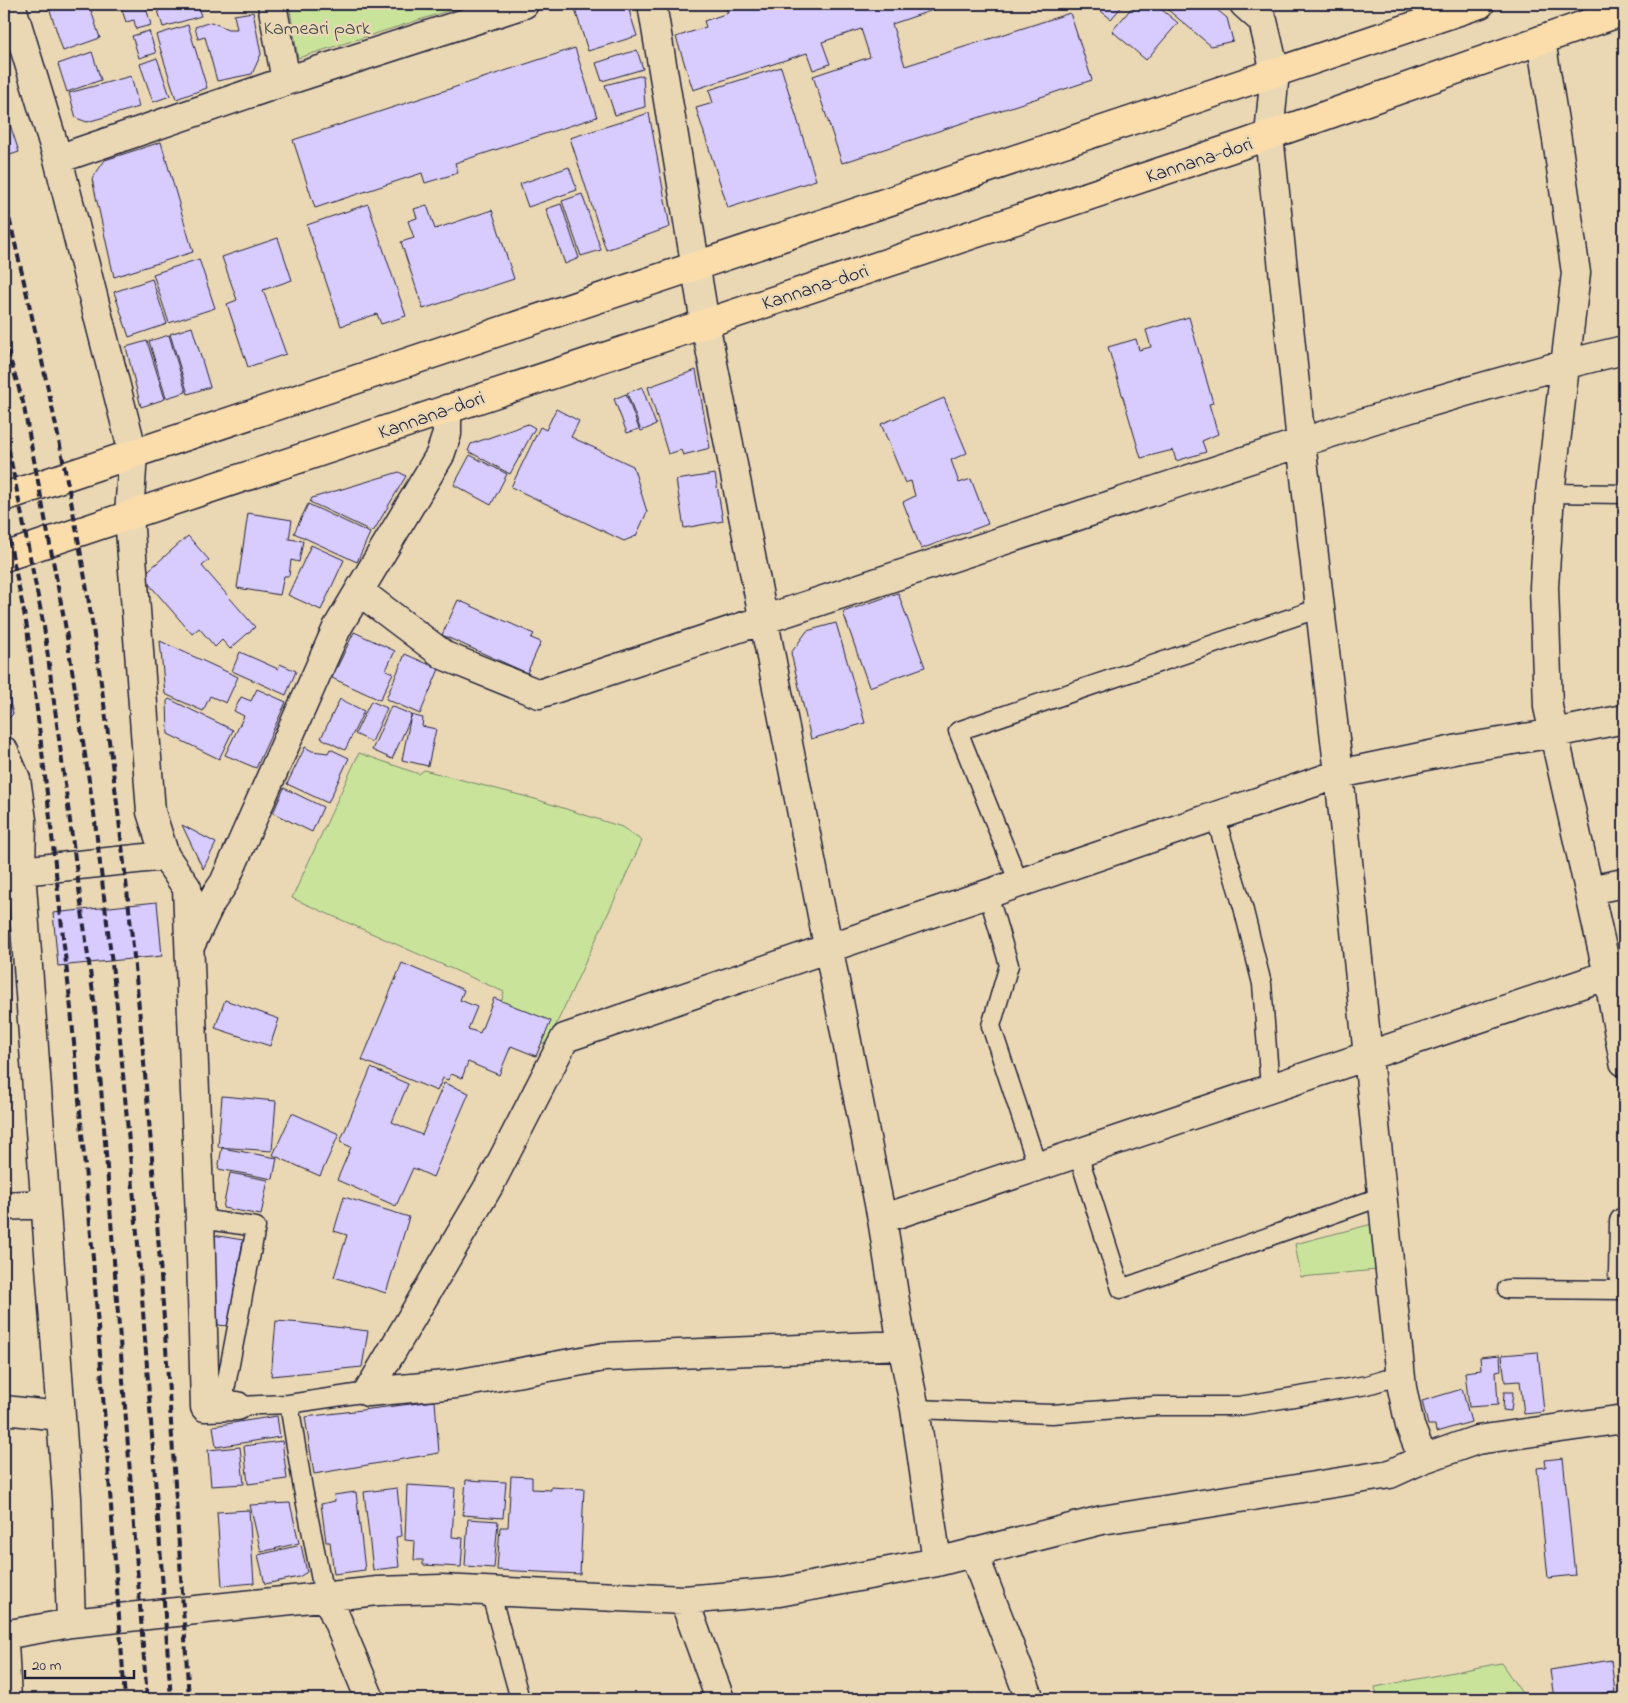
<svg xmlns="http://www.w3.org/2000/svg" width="1628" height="1703" font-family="'Indie Flower',sans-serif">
  <rect width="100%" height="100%" fill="#ead8b5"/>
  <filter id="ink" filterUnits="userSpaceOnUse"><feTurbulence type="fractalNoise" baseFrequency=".02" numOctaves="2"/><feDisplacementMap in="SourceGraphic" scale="10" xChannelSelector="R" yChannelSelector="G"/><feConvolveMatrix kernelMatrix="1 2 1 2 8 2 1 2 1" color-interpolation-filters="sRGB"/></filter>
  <g filter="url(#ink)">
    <path fill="#c9e49a" stroke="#76836a" d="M289,4H470L298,58Z
      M359,753L419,774L424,770L535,799L622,827L642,841L547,1044L532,1041L500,1006L504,992L292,898Z
      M1380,1222L1387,1269L1301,1277L1295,1244Z
      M1501,1663L1526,1699H1378L1375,1687Z"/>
    <path fill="#d8cbfd" stroke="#22223b" d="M48,4H89L100,38L63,51Z
      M92,4H115L93,9Z
      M120,4H145L151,25L136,29L134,20L126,22Z
      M156,4H197L201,16L163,27Z
      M583,4H627L637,36L588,51L574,6Z
      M724,4H940L938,5L939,8L892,24L905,66L1070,13L1092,80L842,163L813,76L870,57L861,29L822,42L830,64L813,70L807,53L693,90L676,37L706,27L704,21L728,13Z
      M1092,4H1124L1111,19Z
      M1135,4H1155L1178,23L1146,60L1112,31Z
      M1161,4H1210L1227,18L1233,41L1211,46Z
      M253,12L261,54L252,74L217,81L205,37L198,39L195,27L211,22L228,29H237L234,15Z
      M188,25L207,88L176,99L156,35Z
      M149,31L156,53L139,58L132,36Z
      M575,48L597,117L455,163L458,173L425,183L422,173L315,208L293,140Z
      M637,50L643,69L602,81L596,63Z
      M92,52L101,80L67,92L58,64Z
      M157,58L170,96L153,102L140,64Z
      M781,67L816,180L728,208L696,108L713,103L709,90Z
      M643,75L645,107L615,115L605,85Z
      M131,76L139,107L87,122L76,118L69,93Z
      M4,106L19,152L4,157Z
      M649,113L670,227L606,250L570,138Z
      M161,142L193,252L114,277L92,179L105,160Z
      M569,167L577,190L528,207L520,184Z
      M582,194L601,250L581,256L562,201Z
      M368,204L406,316L381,324L377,314L341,326L307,225Z
      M561,204L579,258L565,264L546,209Z
      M427,205L435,229L492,210L514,279L423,309L401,242L414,238L408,221L417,218L414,209Z
      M278,238L292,280L263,290L286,354L248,367L227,304L237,300L222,257Z
      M199,259L215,308L169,323L153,274Z
      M152,279L167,324L129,337L114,292Z
      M1189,317L1213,403L1209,404L1218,434L1202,441L1206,452L1176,461L1173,450L1141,458L1108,347L1136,339L1139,350L1151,347L1146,330Z
      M192,327L210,387L188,394L170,334Z
      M169,335L186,392L166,398L149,341Z
      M147,341L165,399L141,407L126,347Z
      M696,370L710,448L683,455L681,450L668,454L648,387Z
      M642,387L656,425L641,431L627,393Z
      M626,394L639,429L627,433L614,399Z
      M944,398L967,453L951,460L959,483L971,479L988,524L921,549L903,502L915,496L911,481L905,483L881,424Z
      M556,409L579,421L571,437L633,466L647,512L636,536L624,541L511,487L540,427L546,430Z
      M528,424L535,428L510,474L468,451L471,444Z
      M470,455L507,474L491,505L454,485Z
      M399,472L406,476L373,532L310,502L312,498Z
      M715,474L723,521L684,528L676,480Z
      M308,504L370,533L357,562L294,533Z
      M248,513L292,520L289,539L303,541L299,562L291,560L289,576H284L280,595L237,588Z
      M188,536L209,560L202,566L255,627L230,649L222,640L215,647L199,628L192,634L142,576Z
      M311,545L344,560L321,610L288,595Z
      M898,593L925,667L869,687L843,612Z
      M458,600L534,634L531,638L541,642L527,673L442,635Z
      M836,623L865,723L811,739L791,653L807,631Z
      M354,632L395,651L386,670L393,673L380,700L332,678Z
      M160,641L238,677L226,703L210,696L203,711L165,694Z
      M240,652L278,669L280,664L296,671L286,695L232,671Z
      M405,654L439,669L420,714L386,699Z
      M4,681L13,714L9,718L4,712Z
      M257,689L286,702L256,768L225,755L244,716L234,711L241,697L251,701Z
      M169,699L233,730L219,759L168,734L167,701Z
      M340,699L364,711L345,750L321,738Z
      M371,701L387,708L372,742L355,734Z
      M391,706L412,715L392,759L372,750Z
      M411,715L423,718L422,726L436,729L428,766L402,760Z
      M305,747L312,751L328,753L330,749L349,758L328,803L287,784Z
      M284,788L323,807L312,832L273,813Z
      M182,825L216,843L203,869Z
      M157,902L162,956L58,966L53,913Z
      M402,963L464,990L460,1000L477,1007L468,1029L480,1033L494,998L551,1021L536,1056L511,1046L499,1075L468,1062L462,1078L451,1074L448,1080L443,1078L437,1091L362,1060Z
      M225,1000L279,1019L270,1046L215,1028Z
      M371,1068L408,1084L392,1122L422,1135L444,1083L469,1093L433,1177L413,1168L396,1206L337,1180L351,1147L340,1142Z
      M222,1096L276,1101L272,1151L218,1147Z
      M292,1113L339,1134L320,1176L273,1155Z
      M222,1148L277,1158L273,1179L218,1169Z
      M230,1173L268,1180L261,1215L223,1208Z
      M344,1197L409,1217L386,1293L334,1277L347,1235L334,1231Z
      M213,1235L243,1240L228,1326L218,1325Z
      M276,1321L302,1323L368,1331L362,1367L271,1376Z
      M1538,1352L1544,1412L1524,1414L1520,1381L1505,1382L1502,1355Z
      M1500,1355L1501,1370L1496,1371L1498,1405L1469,1407L1465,1372L1481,1370L1480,1357Z
      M1462,1389L1471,1422L1436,1432L1435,1425H1428L1422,1401Z
      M1504,1392H1513L1511,1411L1503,1410Z
      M435,1401L439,1453L314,1474L305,1417Z
      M277,1416L280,1437L216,1447L213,1426Z
      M282,1441L287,1479L248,1484L244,1446Z
      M240,1447L244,1484L211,1486L208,1450Z
      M1563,1458L1575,1575L1548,1578L1537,1468L1546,1467L1545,1460Z
      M511,1476L532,1477V1489L551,1490V1487L584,1489L580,1574L497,1570L500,1527H508Z
      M466,1480L506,1482L503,1518L463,1515Z
      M407,1485L455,1488L452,1537L463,1538L461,1567L423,1565V1560H414L415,1541L405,1540Z
      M397,1488L402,1536L396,1537L399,1567L373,1570L364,1492Z
      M356,1492L365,1570L334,1574L330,1542H326L321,1504L335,1501L334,1495Z
      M290,1503L299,1543L261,1552L250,1505Z
      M249,1510L254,1583L222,1586L217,1512Z
      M468,1519L498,1521L494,1568L465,1566Z
      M301,1545L307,1572L299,1577L265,1584L258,1555Z
      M1611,1660L1615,1692L1568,1699H1554L1550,1670Z"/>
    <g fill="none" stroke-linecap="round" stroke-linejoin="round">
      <defs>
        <path id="lane" d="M1550,493L1624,494
          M1215,816L1243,907L1262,984L1270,1088
          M1019,883L958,731L1320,608
          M988,894L1009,965L991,1026L1038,1168
          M1078,1154L1121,1289L1383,1196
          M200,1219L256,1227L222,1406
          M1507,1289L1624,1290
          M289,1404L303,1489L321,1580L327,1596
          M237,1406L289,1404L368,1392
          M915,1409L1052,1414L1155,1406H1239L1367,1385L1401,1375
          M490,1591L520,1699"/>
        <path id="street" d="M11,4L58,159L133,453L129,516L151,812L165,856L187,888L200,1219L205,1407L237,1406
          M272,4L286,81
          M652,4L705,323L882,1219L902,1345L915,1409L937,1562
          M1244,4L1263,21L1275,72L1269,135L1301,442L1339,774L1402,1388L1410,1426L1423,1459
          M1541,40L1557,140L1576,273L1550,493L1544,587L1548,707L1608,975L1624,1062
          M58,159L286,81L524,4
          M359,591L445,656L539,694C733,630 927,566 1120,502C1287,447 1453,390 1624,350
          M4,751L16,779L22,820L21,871L165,856
          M4,877L21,871L67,1498L71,1623
          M1589,890L1624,883
          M191,944L211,902L224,883L337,628L440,455L447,434V409
          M4,1206L45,1204
          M882,1219L1608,975
          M1624,1222L1623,1275L1624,1277
          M368,1392L490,1184L565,1038L1339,774L1464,748L1555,733L1624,719
          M368,1392L456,1384L604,1357L902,1345
          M4,1410L60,1416
          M973,1552L1030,1699
          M327,1596L370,1699
          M684,1600L720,1699
          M4,1635L71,1623L378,1591L441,1589L684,1600L779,1592L937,1562L1102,1520L1390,1474L1423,1459L1477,1440L1624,1419
          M4,1643L7,1699"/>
        <path id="primary" d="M4,497L1480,4
          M4,557L1244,144L1624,11"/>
      </defs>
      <use href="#lane" stroke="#22223b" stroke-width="21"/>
      <use href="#street" stroke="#22223b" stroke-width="31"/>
      <use href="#primary" stroke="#22223b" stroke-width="31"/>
      <use href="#lane" stroke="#ead8b5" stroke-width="18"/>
      <use href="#street" stroke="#ead8b5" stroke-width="28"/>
      <use href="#primary" stroke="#faddab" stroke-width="28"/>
      <path stroke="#22223b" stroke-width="4" stroke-dasharray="8 4" stroke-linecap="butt" d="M4,196C37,337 70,478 92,622C147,978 165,1340 189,1699
        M4,339L23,402L65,624L94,813L117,1006L139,1256L171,1699
        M4,426L44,627L95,1008L147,1699
        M4,515L27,627L50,818L71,1009L93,1258L125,1699"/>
    </g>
  </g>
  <g text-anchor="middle" stroke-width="5" stroke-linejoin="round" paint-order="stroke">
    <g font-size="20" fill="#43494e" stroke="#ead8b5">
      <text x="317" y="34">Kameari park</text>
    </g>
    <g font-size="20" fill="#22223b" stroke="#ead8b5">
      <text transform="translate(1199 159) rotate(-18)" y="7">Kannana-dori</text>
      <text transform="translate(815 286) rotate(-18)" y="7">Kannana-dori</text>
      <text transform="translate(431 414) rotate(-19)" y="7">Kannana-dori</text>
    </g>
  </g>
  <rect width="1628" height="1703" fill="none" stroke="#ead8b5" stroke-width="20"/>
  <rect x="10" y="10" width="1608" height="1683" fill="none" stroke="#22223b" stroke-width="2" filter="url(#ink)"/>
  <path d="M25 1670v8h109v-8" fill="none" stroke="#22223b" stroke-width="2.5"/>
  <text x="32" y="1670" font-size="15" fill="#22223b" stroke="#ead8b5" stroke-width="4" paint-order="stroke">20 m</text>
</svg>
